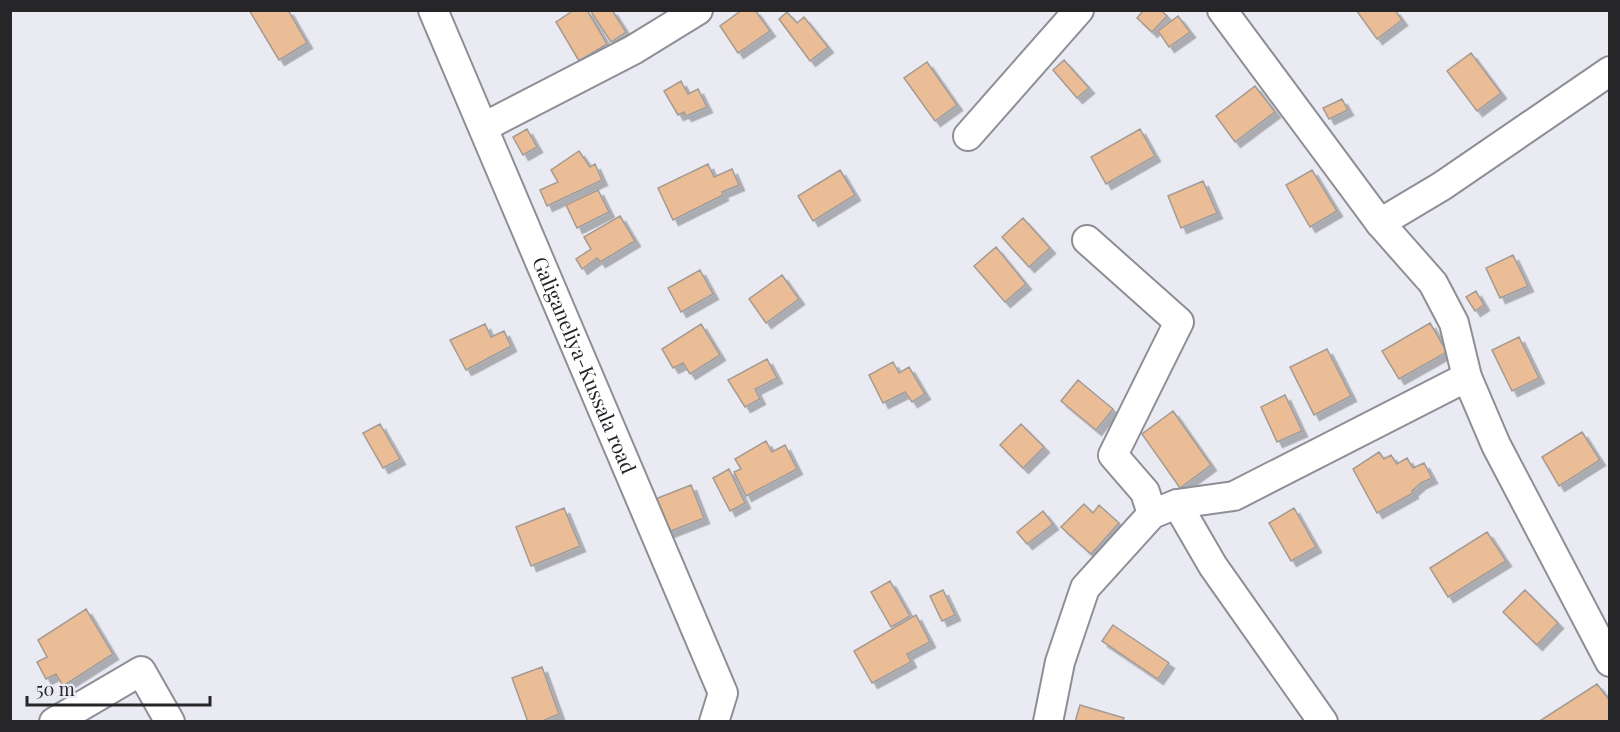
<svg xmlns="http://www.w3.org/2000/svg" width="1620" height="732" font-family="'Playfair Display',serif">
  <defs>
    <filter id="shadow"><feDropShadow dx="5.5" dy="5.5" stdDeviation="0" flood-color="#0004"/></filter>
  </defs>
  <rect width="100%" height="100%" fill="#e9eaf2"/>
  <path fill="#ebbd96" stroke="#a29b96" stroke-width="1.5" filter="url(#shadow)" d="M249,10H288L307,43L279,60Z
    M574,10H587L607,44L579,61L556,22Z
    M590,10H612L626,32L611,42Z
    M742,10H755L770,31L738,53L720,26Z
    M1144,10H1161L1167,16L1152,32L1137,18Z
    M1356,10H1395L1402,20L1377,39Z
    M787,12L797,23L804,17L828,47L810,61L779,19Z
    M1178,16L1190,32L1169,47L1158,31Z
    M1471,53L1501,93L1477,111L1447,71Z
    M1064,60L1089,88L1077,98L1053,70Z
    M927,62L957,105L935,121L904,78Z
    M681,81L688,94L698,89L707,107L686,116L684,112L678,115L664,91Z
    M1255,86L1275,112L1235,142L1216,116Z
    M1342,99L1348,110L1329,119L1323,108Z
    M527,129L537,147L523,155L513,137Z
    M1140,129L1155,156L1106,184L1091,157Z
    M579,151L590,167L595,164L602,180L547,206L540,190L558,182L551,170Z
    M708,164L714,177L732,169L739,185L722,192L723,195L673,220L658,188Z
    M840,170L855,195L813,221L798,196Z
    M1312,170L1337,211L1310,227L1286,185Z
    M1203,181L1217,213L1181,228L1168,196Z
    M598,190L609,212L577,228L566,205Z
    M620,216L635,241L600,262L597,258L582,269L576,259L591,249L584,237Z
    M1023,218L1050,248L1029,267L1002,237Z
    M996,247L1026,284L1005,302L974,266Z
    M1513,255L1528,286L1500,298L1486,268Z
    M700,270L713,294L681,312L668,288Z
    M782,275L799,299L766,323L749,299Z
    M1476,291L1484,305L1475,311L1466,297Z
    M1430,323L1447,352L1399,379L1382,351Z
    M485,324L491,337L504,331L511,346L466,370L450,340Z
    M701,324L720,355L690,374L683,363L673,368L662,349Z
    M1519,337L1539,378L1512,391L1492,350Z
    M1327,349L1351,396L1314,415L1290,367Z
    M767,359L777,378L755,389L760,399L745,407L728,380Z
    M893,362L899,373L909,367L925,394L912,402L905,392L883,403L869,375Z
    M1078,380L1113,409L1096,430L1061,401Z
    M1285,395L1302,431L1277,442L1261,407Z
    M1173,411L1211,465L1180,488L1142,434Z
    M380,424L400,459L383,468L363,433Z
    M1021,424L1044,447L1023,468L1000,445Z
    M1582,432L1600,460L1559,486L1542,457Z
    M766,441L772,452L785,445L797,469L746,496L734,472L741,469L735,459Z
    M1379,452L1384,459L1391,455L1397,464L1407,458L1413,468L1424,463L1432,478L1421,483L1412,491L1413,493L1377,513L1353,469Z
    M729,469L745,503L730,511L713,478Z
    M691,485L704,518L666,533L653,500Z
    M1084,504L1093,513L1099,505L1119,523L1091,554L1061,527Z
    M564,508L580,546L531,566L516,527Z
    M1294,508L1316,547L1291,561L1269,523Z
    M1043,511L1053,524L1027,544L1017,532Z
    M1487,532L1506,561L1448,597L1430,568Z
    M890,581L910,616L891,627L871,592Z
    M943,590L955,615L942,621L930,596Z
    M1525,590L1558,623L1537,645L1503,612Z
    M86,609L113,654L63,686L56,674L46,679L37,662L47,657L38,640Z
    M916,615L930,642L907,654L911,662L872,683L854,651Z
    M1113,625L1169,663L1158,679L1102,641Z
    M542,667L559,714L540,722H528L512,678Z
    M1597,684L1610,701V722H1538Z
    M1080,705L1124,718L1122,722H1075Z"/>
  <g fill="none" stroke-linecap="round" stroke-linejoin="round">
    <defs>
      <g id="minor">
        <path id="s1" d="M433,10L723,693L714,722"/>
        <path d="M1222,10L1380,223L1433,283L1454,323L1467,377L1496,445L1610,662"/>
        <path d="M484,127L633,50L698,10"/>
        <path d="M968,136L1079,10"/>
        <path d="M1380,223L1442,186L1610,71"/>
        <path d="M1087,240L1179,322L1113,455L1145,492L1152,514"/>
        <path d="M1177,504L1213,566L1323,722"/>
        <path d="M54,722L141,671L170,722"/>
        <path d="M1048,722L1060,662L1085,588L1152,514L1177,504L1234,496L1467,377"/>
      </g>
    </defs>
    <use href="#minor" stroke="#8d8e96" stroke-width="32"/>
    <use href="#minor" stroke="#fff" stroke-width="28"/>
  </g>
  <g text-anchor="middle" stroke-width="4.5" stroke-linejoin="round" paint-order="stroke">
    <g font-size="20" fill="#262629" stroke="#e9eaf2">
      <text dy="7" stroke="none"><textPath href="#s1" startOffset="386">Galiganeliya-Kussala road</textPath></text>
    </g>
  </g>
  <rect width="1620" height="732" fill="none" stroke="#262629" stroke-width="24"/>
  <path d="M27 696v9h183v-9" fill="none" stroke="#262629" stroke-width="3"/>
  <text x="36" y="696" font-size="18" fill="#262629" stroke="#e9eaf2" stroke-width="4.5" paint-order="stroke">50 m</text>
</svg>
